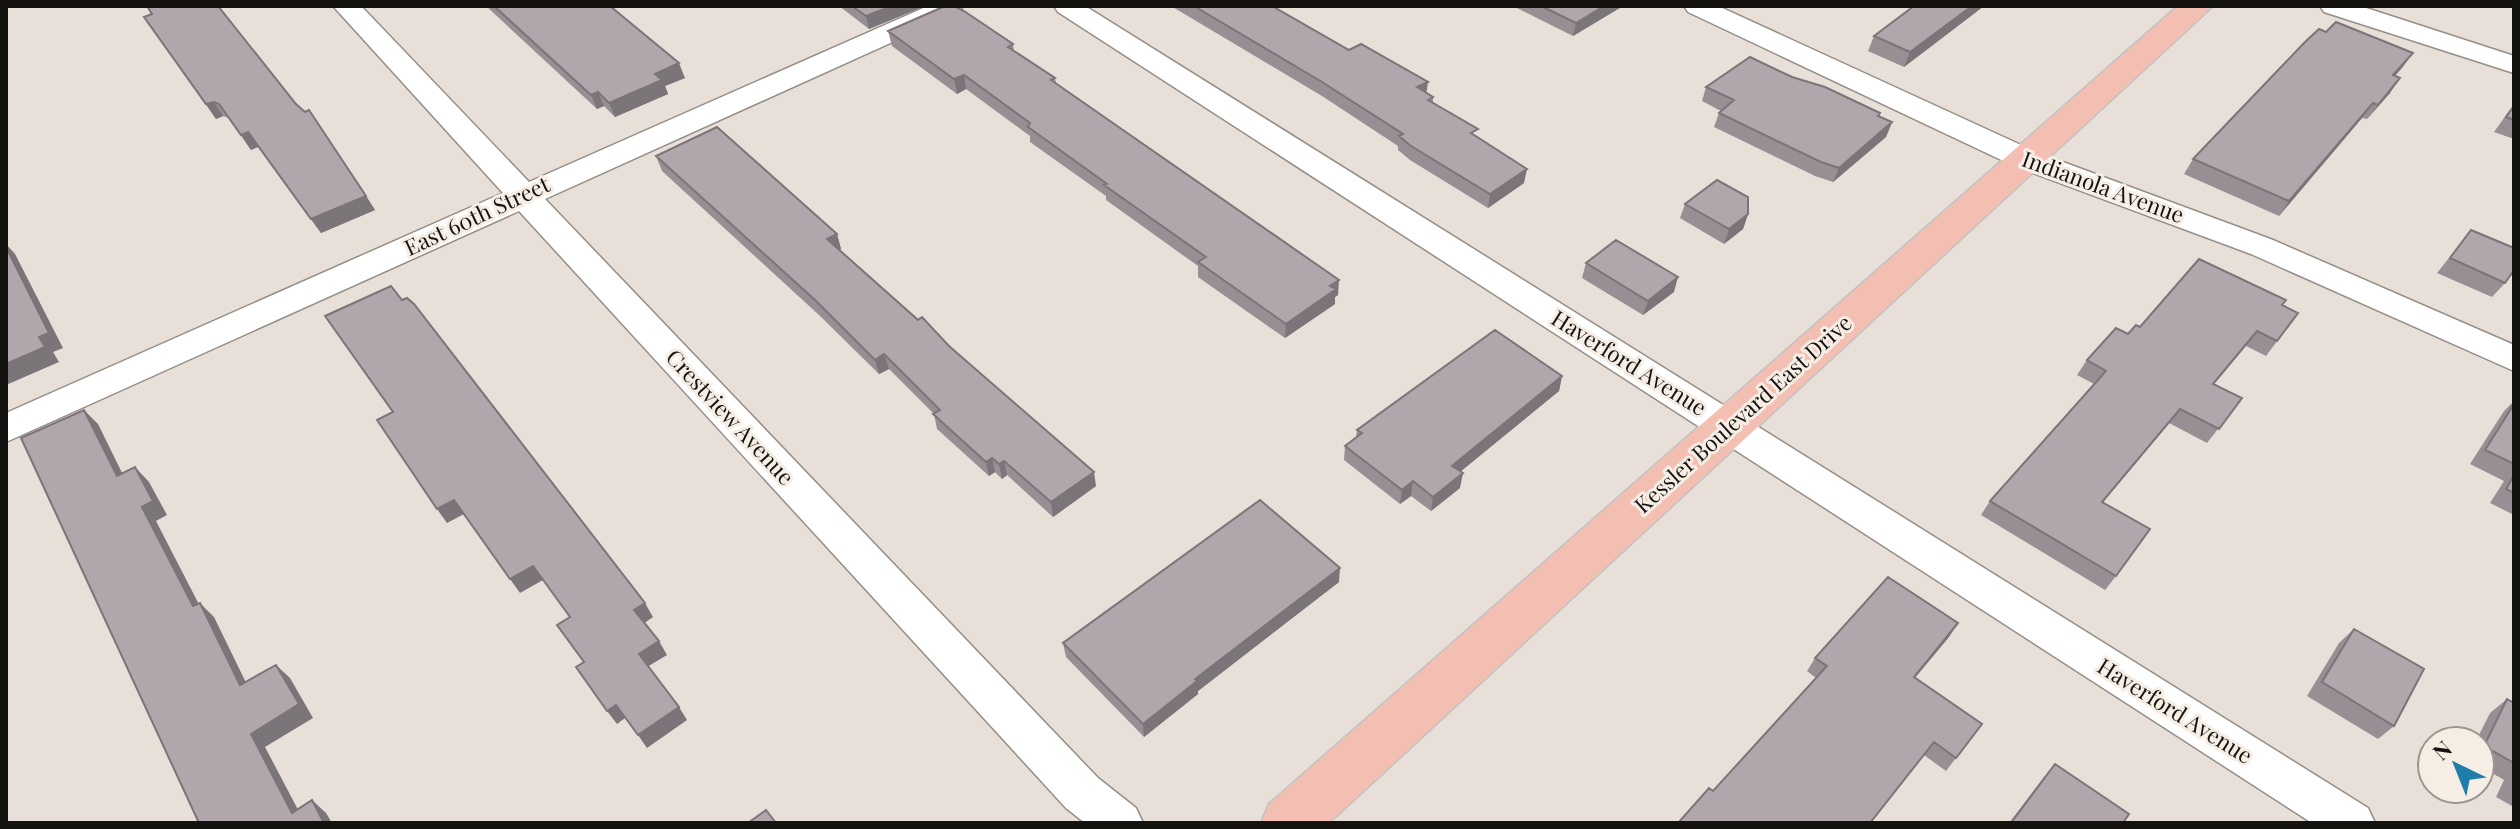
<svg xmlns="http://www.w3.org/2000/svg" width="2520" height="829" font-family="'Playfair Display',serif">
  <rect width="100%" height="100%" fill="#e8e0d8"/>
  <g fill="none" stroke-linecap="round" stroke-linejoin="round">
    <defs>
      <path id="street" d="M333,6H361L529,182L928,6H963L959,12L545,199L1098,778L1136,808L1143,823H1085L1066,808L519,211L6,442V413L503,193Z
        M1054,6H1085L2368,808L2375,823H2312L1058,12Z
        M1684,6H1718L2036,152L2273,240L2514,345V371L2251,254L2014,166L1688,12Z
        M2320,6H2360L2514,56V73L2324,12Z"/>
      <path id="primary" d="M2178,6H2213L1329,823H1261L1269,804Z"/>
    </defs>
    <use href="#street" stroke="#958e86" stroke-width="3"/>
    <use href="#primary" stroke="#c2c2c1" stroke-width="3"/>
    <use href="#street" fill="#fff" fill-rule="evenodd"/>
    <use href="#primary" fill="#f4bfb3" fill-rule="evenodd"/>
  </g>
  <path fill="#978f93" d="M486,6H610L685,78L665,86L668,94L615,117L604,106L597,109Z
    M839,6H925L869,29Z
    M1171,6H1272L1349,50L1433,97V103L1476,136L1524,183L1488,208L1410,160L1398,150V146L1322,96Z
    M1513,6H1623L1573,36Z
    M1984,6L1904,67L1868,51L1874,36Z
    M152,14L366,196L375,210L321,233L258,147L251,150L229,118L223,116L216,119L144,17Z
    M888,31L1013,44L1014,51L1055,78L1056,84L1338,295L1335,297V304L1285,338L1198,277V266L1106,200V196L1030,142V136L966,89L957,94L892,46Z
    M2326,32L2413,53L2395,76L2390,93L2367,119L2362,118L2279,216L2184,174L2193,159Z
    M1792,77L1880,113L1879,116L1892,122L1886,137L1833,182L1815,176L1714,127L1719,113L1721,111L1702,101L1706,87Z
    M2514,104V139L2494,132Z
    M656,156L837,234L841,249L840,250L949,346L1096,486L1053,517L1007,475L1002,479L995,472L989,476L937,429L934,414L889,369L879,374L819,315L662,171Z
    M1685,204L1748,214L1743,229L1724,244L1680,218Z
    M2471,230L2505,283L2492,297L2437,273Z
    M1586,263L1674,292L1643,315L1582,278Z
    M2283,305L2298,313L2266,356L2246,346L2214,384L2242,398L2207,443L2169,423L2103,502L2116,576L2105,590L1981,515L1990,501L2094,384L2077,375L2087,360L2128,334L2140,327Z
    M1562,376L1559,391L1460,472V488L1431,511L1411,496L1400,504L1344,460L1345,446L1356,437L1357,430Z
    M2514,401V515L2490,503L2504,481L2470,464L2504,411Z
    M1339,582L1198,691V694L1144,737L1066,657L1063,643Z
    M2354,629L2394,726L2378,739L2307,696L2339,643Z
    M1949,637L1915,678L1982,724L1946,771L1924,755L1713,791L1816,678L1807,671L1815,658Z
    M2507,699L2514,703V807L2496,797L2504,780L2480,766V741H2476L2490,713Z
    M2055,764L2123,823H2009L2044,777Z"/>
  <path fill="#7b7478" d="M892,6H925L869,29L866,16Z
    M1604,6H1623L1573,36L1576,23Z
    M1972,6H1984L1904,67L1910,52Z
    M2413,53L2402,68L2382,90L2393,75Z
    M679,63L685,78L665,86L668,94L615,117L609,103L655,74Z
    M964,75L966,89L957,94L954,79Z
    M2400,78L2390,93L2367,119L2378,105Z
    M1428,82L1426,96L1417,87Z
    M598,92L604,106L597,109L591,95Z
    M214,102L223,116L216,119L206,104Z
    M2373,103L2362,118L2279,216L2289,201Z
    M1892,122L1886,137L1833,182L1839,168Z
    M248,132L258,147L251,150L241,135Z
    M1527,169L1524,183L1488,208L1490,194Z
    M366,196L375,210L321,233L311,219Z
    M1748,214L1743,229L1724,244L1729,229Z
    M837,234L841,249L832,254L827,239Z
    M6,244L15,254L63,348L53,352L59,362L6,385V364L39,337L6,247Z
    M1678,277L1674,292L1643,315L1648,301Z
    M1339,280L1338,295L1335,297V304L1285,338L1286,324L1330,286Z
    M884,354L889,369L879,374L875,360Z
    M1562,376L1559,391L1450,480L1452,466Z
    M2180,409L2169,423L2091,516L2102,502Z
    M84,410L98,424L131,491L117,476Z
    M992,458L995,472L989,476L986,462Z
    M1004,461L1007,475L1002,479L999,464Z
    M135,467L149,482L167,515L156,521L207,620L193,606L142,507Z
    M1094,472L1096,486L1053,517L1051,502Z
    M1463,473L1460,488L1431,511L1433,497Z
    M1413,481L1411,496L1400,504L1402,490Z
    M454,500L464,514L447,523L437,509Z
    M533,566L543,580L520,593L510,579Z
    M1340,568L1339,582L1198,691V694L1144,737L1143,724L1195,679Z
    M200,603L214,617L254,699L240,685Z
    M645,603L653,617L643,624L634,610Z
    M1958,623L1949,637L1904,690L1914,677Z
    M659,641L667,655L647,667L639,654Z
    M276,665L290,678L313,718L265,747L305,823L292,813L251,734Z
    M616,705L625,718L617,724L607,711Z
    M679,707L687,720L647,748L638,735Z
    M312,800L326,813L332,823H324Z"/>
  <path fill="#b0a6ab" stroke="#7b7478" stroke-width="2" d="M147,6H218L296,104L305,112L309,110L366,196L311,219L248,132L241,135L219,104L214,102L206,104L144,17L152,14Z
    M494,6H610L679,63L655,74L662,80L609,103L598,92L591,95Z
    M852,6H892L866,16Z
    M945,6H954L964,11L1013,44L1008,47L1055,78L1051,80L1339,280L1330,286L1336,289L1286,324L1198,262L1206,257L1104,185L1107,184L1028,127L1030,123L964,75L954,79L888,31Z
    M1194,6H1272L1349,50L1361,44L1428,82L1417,87L1433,97L1428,100L1478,129L1471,133L1527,169L1490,194L1411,146L1399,136L1403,134L1322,82Z
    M1541,6H1604L1576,23Z
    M1914,6H1972L1910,52L1874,36Z
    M2336,22L2413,53L2393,75L2400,78L2378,105L2373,103L2289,201L2193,159L2305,42L2319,29L2326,32Z
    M1750,57L1792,77L1825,87L1880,113L1878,116L1892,122L1839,168L1821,162L1719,113L1734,100L1706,87Z
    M2514,106V120L2506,117Z
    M717,127L837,234L827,239L918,320L922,317L949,346L1094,472L1051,502L1004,461L999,464L992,458L986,462L933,414L940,410L884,354L875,360L815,300L656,156Z
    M1717,180L1748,197V214L1729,229L1685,204Z
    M2471,230L2514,248V270L2505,283L2450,258Z
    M1616,240L1678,277L1648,301L1586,263Z
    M6,247L49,333L39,337L45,347L6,364Z
    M2199,259L2286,300L2282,305L2298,313L2277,341L2257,331L2213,384L2242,398L2219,429L2180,409L2102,502L2150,529L2116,576L1990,501L2106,371L2087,360L2116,328L2128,334L2136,325L2140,327Z
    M391,286L402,300L407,298L414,304L645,603L634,610L659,641L639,654L679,707L638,735L616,705L607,711L576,667L584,662L557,625L570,617L533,566L510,579L454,500L437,509L377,420L393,412L325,316Z
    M1495,330L1562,376L1452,466L1463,473L1433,497L1413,481L1402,490L1345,446L1362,433L1357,430Z
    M2514,404V464L2485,450Z
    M84,410L117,476L135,467L153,501L142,507L193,606L200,603L240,685L276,665L299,704L251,734L292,813L312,800L324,823H199L21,438Z
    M2514,475V493L2506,489Z
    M1260,500L1340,568L1195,679L1197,681L1143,724L1063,643Z
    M1888,577L1958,623L1914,677L1982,724L1956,758L1934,742L1870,823H1678L1709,788L1713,791L1827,666L1815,658Z
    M2354,629L2424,669L2394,726L2322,682Z
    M2507,699L2514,703V763L2484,746Z
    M2055,764L2129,814L2123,823H2011Z
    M766,810L776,823H748Z"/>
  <g text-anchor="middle" stroke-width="6" stroke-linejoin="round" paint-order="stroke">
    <g font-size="22" fill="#151310" stroke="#f6eee5">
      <text transform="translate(2103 187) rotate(20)" y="8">Indianola Avenue</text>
      <text transform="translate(477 216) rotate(-25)" y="8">East 60th Street</text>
      <text transform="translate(1629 363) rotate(32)" y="8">Haverford Avenue</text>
      <text transform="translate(1743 414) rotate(-42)" y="8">Kessler Boulevard East Drive</text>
      <text transform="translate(730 417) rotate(47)" y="8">Crestview Avenue</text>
      <text transform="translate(2175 711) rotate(32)" y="8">Haverford Avenue</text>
    </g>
  </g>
  <rect width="2520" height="829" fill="none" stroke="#151310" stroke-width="16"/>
  <g transform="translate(2456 765) rotate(317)"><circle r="38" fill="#f6eee5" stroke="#9c9690" stroke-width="2"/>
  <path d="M0-6L14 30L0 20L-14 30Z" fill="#1f7daa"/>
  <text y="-12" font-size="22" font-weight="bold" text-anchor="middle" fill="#151310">N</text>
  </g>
</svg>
